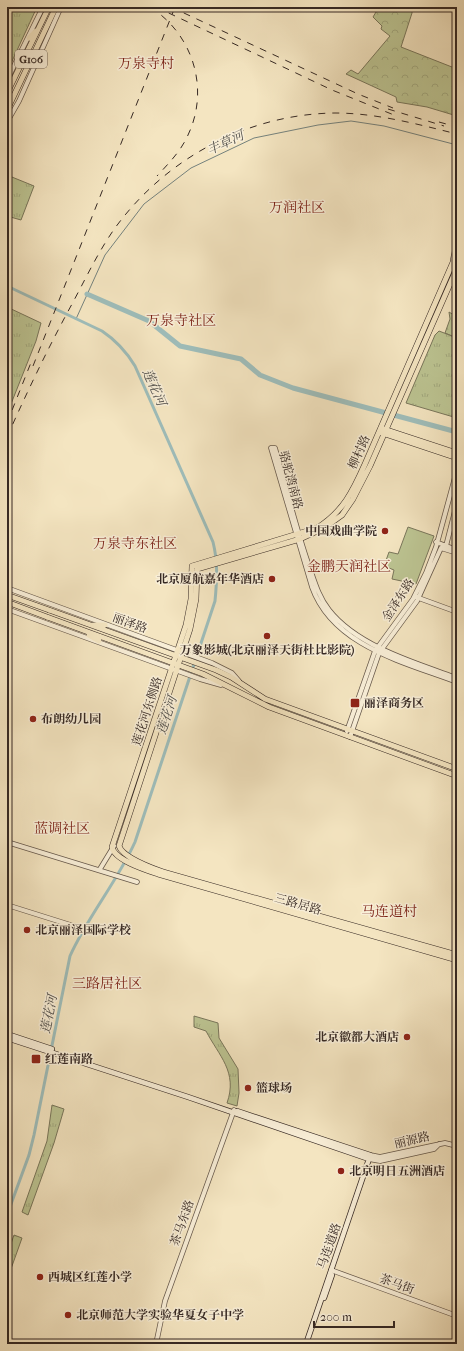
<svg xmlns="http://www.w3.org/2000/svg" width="464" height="1351" font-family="'IM FELL French Canon','Noto Serif SC',serif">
  <defs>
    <pattern id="forest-crowns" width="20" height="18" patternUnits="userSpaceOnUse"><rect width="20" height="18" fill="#bcc492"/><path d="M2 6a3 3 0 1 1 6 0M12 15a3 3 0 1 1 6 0" fill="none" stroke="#a2a87e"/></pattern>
    <pattern id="park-tufts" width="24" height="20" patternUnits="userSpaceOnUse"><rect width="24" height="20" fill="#bcc492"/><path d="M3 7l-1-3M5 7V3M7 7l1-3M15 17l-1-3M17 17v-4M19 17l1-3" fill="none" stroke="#a2a87e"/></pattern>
  </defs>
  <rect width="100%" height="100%" fill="#f4e5c1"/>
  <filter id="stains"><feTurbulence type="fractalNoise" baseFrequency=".005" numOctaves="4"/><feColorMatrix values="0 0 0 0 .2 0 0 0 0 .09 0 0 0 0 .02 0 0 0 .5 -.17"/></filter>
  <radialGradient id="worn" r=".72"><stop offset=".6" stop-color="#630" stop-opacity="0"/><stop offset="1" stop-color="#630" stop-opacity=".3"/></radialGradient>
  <path fill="#bcc492" stroke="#79765b" d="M408,527L434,536L416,584L392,579L394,570L384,566L389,552L398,554Z"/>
  <path fill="url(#forest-crowns)" stroke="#79765b" d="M379,7H412V13L401,47L457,69V116L427,107L397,102L396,97L346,74L351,70L358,74L390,36L381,29L382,26L373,17Z
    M449,312L457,317V338L445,333L450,319Z"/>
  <path fill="url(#park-tufts)" stroke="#79765b" d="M7,7H37L7,72Z
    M7,175L34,186L21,220L7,216Z
    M7,307L41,323L36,341L7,414Z
    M439,331L457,338V418L406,403L435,335Z
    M194,1016L218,1023L219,1038L238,1069L239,1093L237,1106L227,1103C238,1072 219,1056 206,1031L194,1027Z
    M52,1105L64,1109L54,1143L28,1215L22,1212L47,1141Z
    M14,1235L22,1238L7,1280V1255Z"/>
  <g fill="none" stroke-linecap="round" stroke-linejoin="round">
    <path stroke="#74827e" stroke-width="1" d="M76,319L105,255L144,204L191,168L254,138L318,125L351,121L384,126L457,145"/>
    <path stroke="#9ebdba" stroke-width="3" d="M7,286L102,331C117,341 126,351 135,366L213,542C218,562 217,580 215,601L135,842C117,882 88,916 70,956L34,1135L29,1155L7,1215"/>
    <path stroke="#9ebdba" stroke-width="5" d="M87,294L149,321L180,346L241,359L260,375L293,388L457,432"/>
    <defs>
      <path id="tertiary" d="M7,80L43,7
        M7,122L19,101L61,7
        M453,259L457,242
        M271,448L312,587C333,646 404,662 457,682
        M271,448H275C286,487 295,525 308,563C314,580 318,596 329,610C357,646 415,663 457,678
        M436,542L457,550
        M441,548L457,553
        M7,588L212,663L232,673L239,681
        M416,597L457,612
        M7,609L200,679L221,685
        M347,731L375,651L413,599L426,573L436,547L457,470
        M350,737L379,653L417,601L441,548L446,546L457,503
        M7,842L137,882
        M100,869L114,846
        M7,905L77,927
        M439,1144L434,1149L380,1161L369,1159L370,1155L380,1157L445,1143L457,1146
        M331,1270L457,1316
        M156,1344L165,1301L234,1110"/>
      <path id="secondary" d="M7,1034L52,1049
        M7,1038L188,1097L369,1159L306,1344
        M237,1111L370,1155
        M324,1298L332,1275"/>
      <path id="primary" d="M457,253L365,464C353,491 343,512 317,528L192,566L191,599L186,625L112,847C114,860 146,870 158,874L457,960
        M457,268L370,466L353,499L342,515L324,528L300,539L197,569L196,599L190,629L119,846C123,858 152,868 163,872L457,955
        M384,429L457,453
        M382,433L457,458
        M49,610L216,670L231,677L265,699L457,769
        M47,617L203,674L269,707L457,776
        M93,625H105
        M89,635L99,641"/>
      <path id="trunk" d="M29,38L36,31
        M7,93L49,7
        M7,110L56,7"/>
    </defs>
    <use href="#tertiary" stroke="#66584b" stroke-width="5.5"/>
    <use href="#secondary" stroke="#362924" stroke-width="6"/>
    <use href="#primary" stroke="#362924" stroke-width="6"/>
    <use href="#trunk" stroke="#362924" stroke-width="6"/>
    <use href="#tertiary" stroke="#f8eed7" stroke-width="4"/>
    <use href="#secondary" stroke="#f8eed7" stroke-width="4.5"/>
    <use href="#primary" stroke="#f4e5c1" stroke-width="5"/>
    <use href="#trunk" stroke="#f4e5c1" stroke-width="5"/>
    <path stroke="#362924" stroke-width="1" stroke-dasharray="7 7" stroke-linecap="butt" d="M150,7C193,34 210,89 188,135C181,151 169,163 157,176
      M156,7L332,90L394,115
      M171,7L358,94L393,108
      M388,109L444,126
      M439,122L457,127
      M33,366L175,7
      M7,423L32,360
      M7,437C27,392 48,348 72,304C86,278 98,252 115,228C166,158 248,114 335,113C376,113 417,124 457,134"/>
    <defs>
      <path id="primary-bridge" d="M7,595L49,610
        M7,602L47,617"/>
    </defs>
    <use href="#primary-bridge" stroke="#362924" stroke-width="6" stroke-linecap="butt"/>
    <use href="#primary-bridge" stroke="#f4e5c1" stroke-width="5"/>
  </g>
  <g fill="#8f2418" stroke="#f8eed7" stroke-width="1.5">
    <circle cx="385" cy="531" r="4"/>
    <circle cx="272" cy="579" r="4"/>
    <circle cx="267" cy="636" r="4"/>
    <rect x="350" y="698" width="10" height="10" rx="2"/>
    <circle cx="33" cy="719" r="4"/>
    <circle cx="27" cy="930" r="4"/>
    <circle cx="407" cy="1037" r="4"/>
    <rect x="31" y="1054" width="10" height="10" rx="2"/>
    <circle cx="248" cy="1088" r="4"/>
    <circle cx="341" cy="1171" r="4"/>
    <circle cx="40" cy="1277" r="4"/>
    <circle cx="68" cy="1315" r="4"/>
  </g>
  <g text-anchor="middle" stroke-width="3" stroke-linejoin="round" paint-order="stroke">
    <rect fill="#f8eed7" stroke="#70645a" stroke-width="1" x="15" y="50" width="32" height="18" rx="3"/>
    <g font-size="11" font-weight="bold" fill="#362924">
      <text x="31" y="63">G106</text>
    </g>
    <g font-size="12" fill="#362924" stroke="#f8eed7">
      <text transform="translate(359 452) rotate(-66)" y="4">柳村路</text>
      <text transform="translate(291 480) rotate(75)" y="4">骆驼湾南路</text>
      <text transform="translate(398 600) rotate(-57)" y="4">金泽东路</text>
      <text transform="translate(130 623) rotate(20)" y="4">丽泽路</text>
      <text transform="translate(147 711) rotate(-72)" y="4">莲花河东侧路</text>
      <text transform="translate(298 904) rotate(16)" y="4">三路居路</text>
      <text transform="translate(412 1140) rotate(-13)" y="4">丽源路</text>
      <text transform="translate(182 1223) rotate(-70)" y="4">茶马东路</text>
      <text transform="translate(329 1246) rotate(-70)" y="4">马连道路</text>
      <text transform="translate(397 1284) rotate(20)" y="4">茶马街</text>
    </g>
    <g font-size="12" font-weight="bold" fill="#362924" stroke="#f8eed7" text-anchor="start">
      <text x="377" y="535" text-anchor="end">中国戏曲学院</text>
      <text x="264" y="583" text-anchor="end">北京厦航嘉年华酒店</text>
      <text x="267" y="654" text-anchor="middle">万象影城(北京丽泽天街杜比影院)</text>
      <text x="364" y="707">丽泽商务区</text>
      <text x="41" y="723">布朗幼儿园</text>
      <text x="35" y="934">北京丽泽国际学校</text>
      <text x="399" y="1041" text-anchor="end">北京徽都大酒店</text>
      <text x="45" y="1063">红莲南路</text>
      <text x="256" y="1092">篮球场</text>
      <text x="349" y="1175">北京明日五洲酒店</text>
      <text x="48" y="1281">西城区红莲小学</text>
      <text x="76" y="1319">北京师范大学实验华夏女子中学</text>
    </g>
    <g font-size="13" font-style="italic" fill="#504e4a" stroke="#f8eed7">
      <text transform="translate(225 142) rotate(-25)" y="5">丰草河</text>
      <text transform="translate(155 387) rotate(66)" y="5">莲花河</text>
      <text transform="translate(166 715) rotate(-72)" y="5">莲花河</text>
      <text transform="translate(48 1014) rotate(-79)" y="5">莲花河</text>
    </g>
    <g font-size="14" fill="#7a1f14" stroke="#f8eed7">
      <text x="146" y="68">万泉寺村</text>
      <text x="297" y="212">万润社区</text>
      <text x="181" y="325">万泉寺社区</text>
      <text x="135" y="548">万泉寺东社区</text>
      <text x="349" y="571">金鹏天润社区</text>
      <text x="62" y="833">蓝调社区</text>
      <text x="389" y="916">马连道村</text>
      <text x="107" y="988">三路居社区</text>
    </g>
  </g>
  <rect width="464" height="1351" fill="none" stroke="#f4e5c1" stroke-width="24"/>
  <rect x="8" y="8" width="448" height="1335" fill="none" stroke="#362924" stroke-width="2"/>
  <rect x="12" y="12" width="440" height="1327" fill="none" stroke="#362924"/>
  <path d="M314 1321v6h80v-6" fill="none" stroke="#362924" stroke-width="2"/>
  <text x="320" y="1321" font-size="12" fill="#362924" stroke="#f8eed7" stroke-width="3" paint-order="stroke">200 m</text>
  <rect width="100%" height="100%" filter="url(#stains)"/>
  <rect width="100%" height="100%" fill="url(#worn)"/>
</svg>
